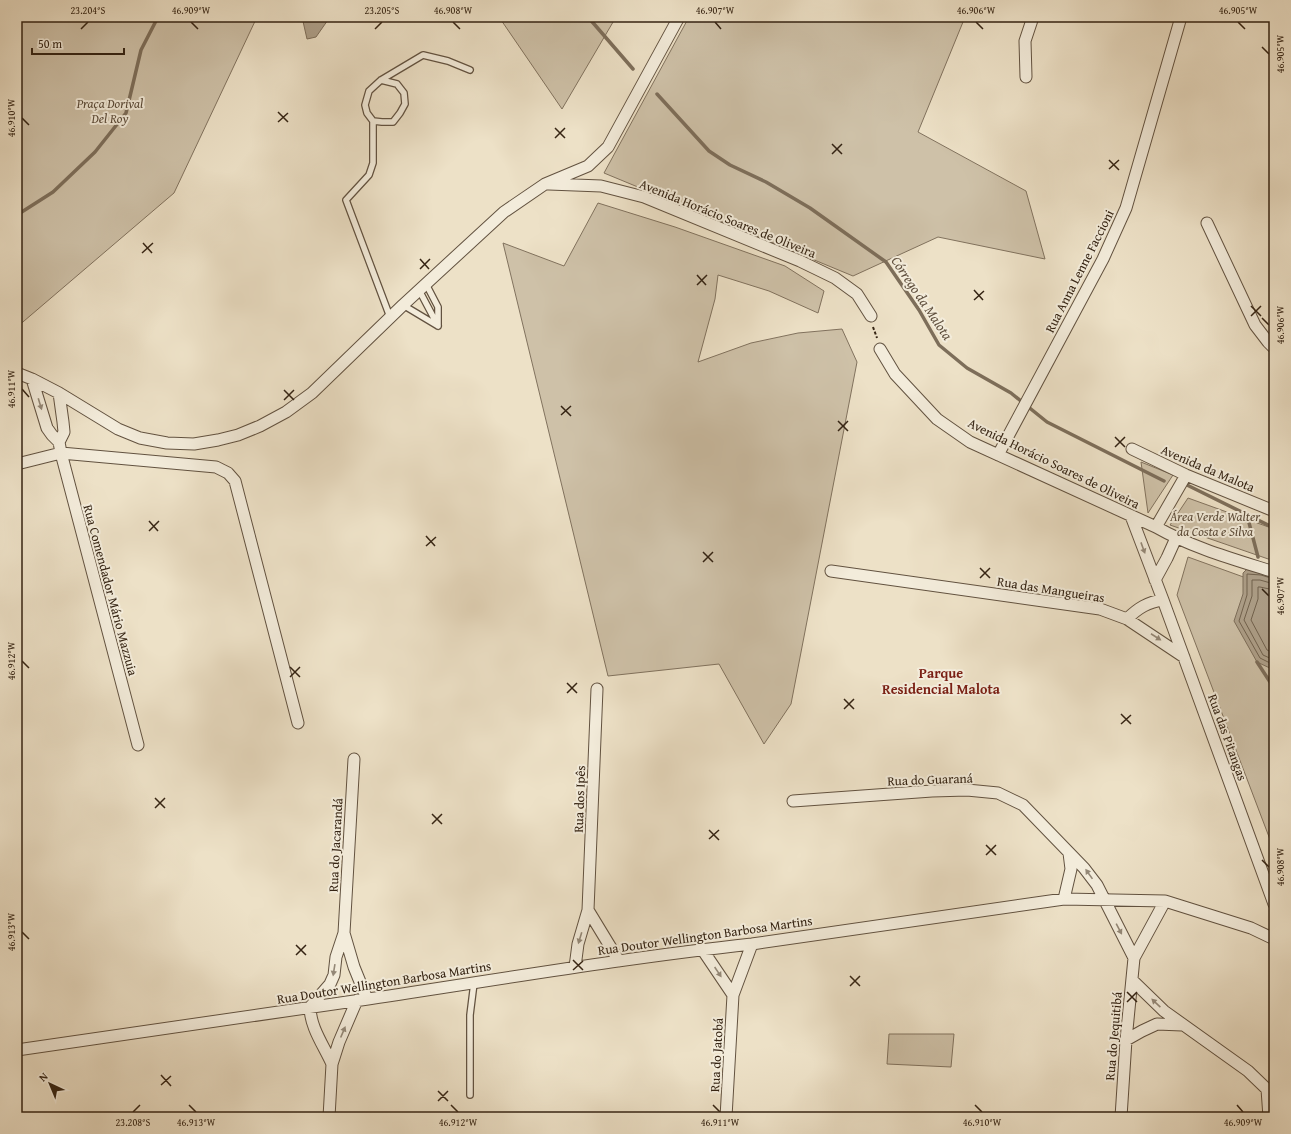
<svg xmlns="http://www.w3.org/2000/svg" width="1291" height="1134" font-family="'Gentium Book Plus',serif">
  <rect width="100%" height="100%" fill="#ede1c7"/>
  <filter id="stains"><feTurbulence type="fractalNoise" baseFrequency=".005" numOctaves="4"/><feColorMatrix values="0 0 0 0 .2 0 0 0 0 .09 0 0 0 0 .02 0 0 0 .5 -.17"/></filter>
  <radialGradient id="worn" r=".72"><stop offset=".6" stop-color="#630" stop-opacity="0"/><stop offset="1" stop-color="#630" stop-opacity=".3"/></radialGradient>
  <path fill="#cec1a8" stroke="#81725e" d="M17,17H257L174,193L17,327Z
    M499,17H616L562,109Z
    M689,17H962L963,22L918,132L1026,191L1045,259L938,237L853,276L604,173Z
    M598,203L675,227L785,266L824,291L818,313L769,291L718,275L715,299L698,362L751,343L798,333L842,329L857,362L791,704L764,744L719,664L608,676L503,243L564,266Z
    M1141,462L1173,475L1148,513Z
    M1188,498L1274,529V561L1170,525Z
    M1188,557L1274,588V850L1177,595Z
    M889,1034H954L951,1067L887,1064Z"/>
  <path fill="#aea08a" stroke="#7d6e5a" d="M302,17H330L316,37L307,39Z
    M1247,569L1274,576V670L1257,662L1234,621L1243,594V573Z"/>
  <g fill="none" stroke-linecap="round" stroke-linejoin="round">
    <path stroke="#71624e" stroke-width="1" d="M1274,579L1261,575L1247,574V595L1239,621L1260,658L1274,665
      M1274,584L1260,580H1252V596L1244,620L1263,655L1274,660
      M1274,590L1260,587H1258V599L1251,620L1267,650L1274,653"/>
    <path stroke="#7d6e5a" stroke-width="3.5" d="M588,17L633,69
      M657,94L709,151L730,165L766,182L810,208L886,262L919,310L939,345L967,368L1011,393L1047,422L1164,481
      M17,215L53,192L95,152L126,113L141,50L158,17
      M1187,485L1274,528
      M1247,515L1258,557
      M1257,662L1274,688"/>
    <defs>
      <path id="lane" d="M373,121L382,122H393L400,113L405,104L404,93L397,84L381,80
        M426,284L438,307V326
        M419,290L437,324
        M403,305L438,326
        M390,317L346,200L369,175L373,163V121L367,113L365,105L369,91L381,80L423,55L448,61L470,70
        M470,1095V1015L474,983"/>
      <path id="street" d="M1026,77L1025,41L1033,17
        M549,184L601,186L644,197L800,261L835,278L857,294L871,316
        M1207,223L1255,325L1268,342L1274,348
        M880,349L895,374L937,419L970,442L1156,527C1193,548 1233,559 1274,572
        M17,373L32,379L59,393L118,429L140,438L167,443L194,444L218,440L238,435L260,426L286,412L312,393L403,305L504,212L545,184L588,166L608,147L679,17
        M32,379L47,428L52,435L59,442
        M59,393L63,422L64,432L59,442L61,453L138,745
        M1132,449L1186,475L1274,511
        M998,455L1103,259L1126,208L1181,17
        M17,464L61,453L216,467L228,473L235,481L298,723
        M1131,516L1163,600L1274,904
        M1156,527L1186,475
        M831,571L1100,609L1127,619L1184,657
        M1155,580L1167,558L1176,538
        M1127,619C1138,608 1148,602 1163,600
        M793,801L932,791L967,790L998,793L1023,805L1084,868L1097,885L1134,958
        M1064,899L1071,869L1069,853
        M588,910L619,961
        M344,933L354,967L367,999
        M702,949L733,995
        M575,967L578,944L588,910L597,689
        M1132,980L1164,1011L1248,1071L1274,1096
        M1126,1040L1142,1031L1157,1024L1182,1025
        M17,1050C134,1033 251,1016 368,999C496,980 623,958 752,944L1064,899L1165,901L1251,928L1274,939
        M332,1064C324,1046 310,1027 310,1007L330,984L334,975L336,957L344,933L354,759
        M1267,1089L1269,1117
        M329,1117L332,1064L339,1042L357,1000
        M726,1117L733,995L752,944
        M1121,1117L1126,1040L1134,958L1165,901"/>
    </defs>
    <use href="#lane" stroke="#625240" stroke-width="8"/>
    <use href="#street" stroke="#625240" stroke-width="13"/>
    <path stroke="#342313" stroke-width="2" stroke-dasharray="3 2" stroke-linecap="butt" d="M873,327L877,338"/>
    <use href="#lane" stroke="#f3ecdb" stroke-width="5.5"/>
    <use href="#street" stroke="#f3ecdb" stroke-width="11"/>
  </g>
  <defs><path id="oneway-solid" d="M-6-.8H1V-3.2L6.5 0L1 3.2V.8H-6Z"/></defs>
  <g fill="#948877">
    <use href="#oneway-solid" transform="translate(40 404) rotate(73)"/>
    <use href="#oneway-solid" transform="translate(1143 548) rotate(70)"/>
    <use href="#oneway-solid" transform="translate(1156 637) rotate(33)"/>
    <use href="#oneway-solid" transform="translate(1089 874) rotate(-125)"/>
    <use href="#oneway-solid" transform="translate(1119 929) rotate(62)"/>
    <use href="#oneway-solid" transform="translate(580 938) rotate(107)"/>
    <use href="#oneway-solid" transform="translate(334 970) rotate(99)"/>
    <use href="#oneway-solid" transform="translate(718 972) rotate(56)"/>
    <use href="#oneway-solid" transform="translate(1156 1003) rotate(-137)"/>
    <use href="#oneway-solid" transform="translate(343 1032) rotate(-67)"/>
  </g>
  <path fill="none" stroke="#342313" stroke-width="1.5" d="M191,22L198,29M453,22L460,29M715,22L721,29M976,22L983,29M1238,22L1245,29M81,29L88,22M375,29L382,22M1262,47L1269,54M278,112L288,122M22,118L29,125M278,122L288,113M555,128L565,138M555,138L565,128M832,144L842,154M832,154L842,144M1109,160L1119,170M1109,169L1119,160M143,243L152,253M142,253L153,243M420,259L429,269M420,269L430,259M697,275L706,285M697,285L707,275M974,290L983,300M974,300L984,291M1251,306L1261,316M1251,316L1261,306M1262,318L1269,325M22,389L29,397M284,390L294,400M284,400L294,390M561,406L571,416M561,415L571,406M838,421L848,431M838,431L848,421M1115,437L1125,447M1115,447L1125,437M149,521L158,531M149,531L159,521M426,536L435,546M426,546L436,537M703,552L713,562M703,562L713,552M980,568L990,578M980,578L990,568M1262,589L1269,596M22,661L29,668M290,667L300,677M290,677L300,667M567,683L577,693M567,693L577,683M844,699L854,709M844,709L854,699M1121,714L1131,724M1121,724L1131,715M155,798L165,808M155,808L165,798M432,814L442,824M432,824L442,814M709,830L719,840M709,839L719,830M986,845L996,855M986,855L996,845M1262,860L1269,867M22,932L29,939M296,945L306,955M296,955L306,945M573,960L583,970M573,970L583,961M850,976L860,986M850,986L860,976M1127,992L1137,1002M1127,1002L1137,992M161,1075L171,1086M161,1085L171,1076M438,1091L448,1101M438,1101L448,1091M189,1105L196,1112M451,1105L458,1112M713,1105L720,1112M975,1105L982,1112M1237,1105L1243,1112M133,1112L140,1105"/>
  <g text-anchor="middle" stroke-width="4" stroke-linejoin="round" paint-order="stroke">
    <g font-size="13" font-style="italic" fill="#5a4a38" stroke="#f3ecdb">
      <text x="110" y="108">Praça Dorival<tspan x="110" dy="15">Del Roy</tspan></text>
      <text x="1215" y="521">Área Verde Walter<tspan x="1215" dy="15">da Costa e Silva</tspan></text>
    </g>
    <g font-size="13" fill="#342313" stroke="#f3ecdb">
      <text transform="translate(728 218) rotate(22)" y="5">Avenida Horácio Soares de Oliveira</text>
      <text transform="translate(1079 271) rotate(-63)" y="5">Rua Anna Lenne Faccioni</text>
      <text transform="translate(1054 463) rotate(26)" y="5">Avenida Horácio Soares de Oliveira</text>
      <text transform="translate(1208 468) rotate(23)" y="5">Avenida da Malota</text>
      <text transform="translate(1051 589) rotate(9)" y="5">Rua das Mangueiras</text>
      <text transform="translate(111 590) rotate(75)" y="5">Rua Comendador Mário Mazzuia</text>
      <text transform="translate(1228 737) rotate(70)" y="5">Rua das Pitangas</text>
      <text transform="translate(930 779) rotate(-2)" y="5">Rua do Guaraná</text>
      <text transform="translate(579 799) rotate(-88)" y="5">Rua dos Ipês</text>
      <text transform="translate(335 845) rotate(-87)" y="5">Rua do Jacarandá</text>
      <text transform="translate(705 935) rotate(-8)" y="5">Rua Doutor Wellington Barbosa Martins</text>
      <text transform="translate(384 982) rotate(-9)" y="5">Rua Doutor Wellington Barbosa Martins</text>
      <text transform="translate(1113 1036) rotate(-85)" y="5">Rua do Jequitibá</text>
      <text transform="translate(716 1055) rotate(-87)" y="5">Rua do Jatobá</text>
    </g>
    <g font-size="14" font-style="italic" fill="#5f4f3d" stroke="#f3ecdb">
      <text transform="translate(922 298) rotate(56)" y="5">Córrego da Malota</text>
    </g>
    <g font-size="14" font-weight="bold" fill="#7a1f14" stroke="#f3ecdb">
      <text x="941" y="678">Parque<tspan x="941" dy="16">Residencial Malota</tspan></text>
    </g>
  </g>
  <rect width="1291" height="1134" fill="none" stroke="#ede1c7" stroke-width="44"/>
  <g transform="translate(50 1084) rotate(316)" stroke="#f3ecdb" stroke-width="3" paint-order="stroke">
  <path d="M0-3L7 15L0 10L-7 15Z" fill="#342313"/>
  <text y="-6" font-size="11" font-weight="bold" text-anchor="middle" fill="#342313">N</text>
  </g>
  <path d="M32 48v6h92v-6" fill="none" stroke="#342313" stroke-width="2"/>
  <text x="38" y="48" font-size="12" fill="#342313" stroke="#f3ecdb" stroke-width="3" paint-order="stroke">50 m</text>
  <rect x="22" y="22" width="1247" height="1090" fill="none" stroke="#342313" stroke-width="1.5"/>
  <g font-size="10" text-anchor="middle" fill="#342313">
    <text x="88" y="14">23.204°S</text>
    <text x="191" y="14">46.909°W</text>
    <text x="382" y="14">23.205°S</text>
    <text x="453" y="14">46.908°W</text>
    <text x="715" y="14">46.907°W</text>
    <text x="976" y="14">46.906°W</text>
    <text x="1238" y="14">46.905°W</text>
    <text transform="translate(1280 54) rotate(-90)" y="4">46.905°W</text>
    <text transform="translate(11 118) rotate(-90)" y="4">46.910°W</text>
    <text transform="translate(1280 325) rotate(-90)" y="4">46.906°W</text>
    <text transform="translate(11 389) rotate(-90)" y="4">46.911°W</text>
    <text transform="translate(1280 596) rotate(-90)" y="4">46.907°W</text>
    <text transform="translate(11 661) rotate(-90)" y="4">46.912°W</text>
    <text transform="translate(1280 867) rotate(-90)" y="4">46.908°W</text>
    <text transform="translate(11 932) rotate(-90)" y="4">46.913°W</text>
    <text x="133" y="1126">23.208°S</text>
    <text x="196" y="1126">46.913°W</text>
    <text x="458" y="1126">46.912°W</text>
    <text x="720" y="1126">46.911°W</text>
    <text x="982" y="1126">46.910°W</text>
    <text x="1243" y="1126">46.909°W</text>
  </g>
  <rect width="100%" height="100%" filter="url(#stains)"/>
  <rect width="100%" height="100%" fill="url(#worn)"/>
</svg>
